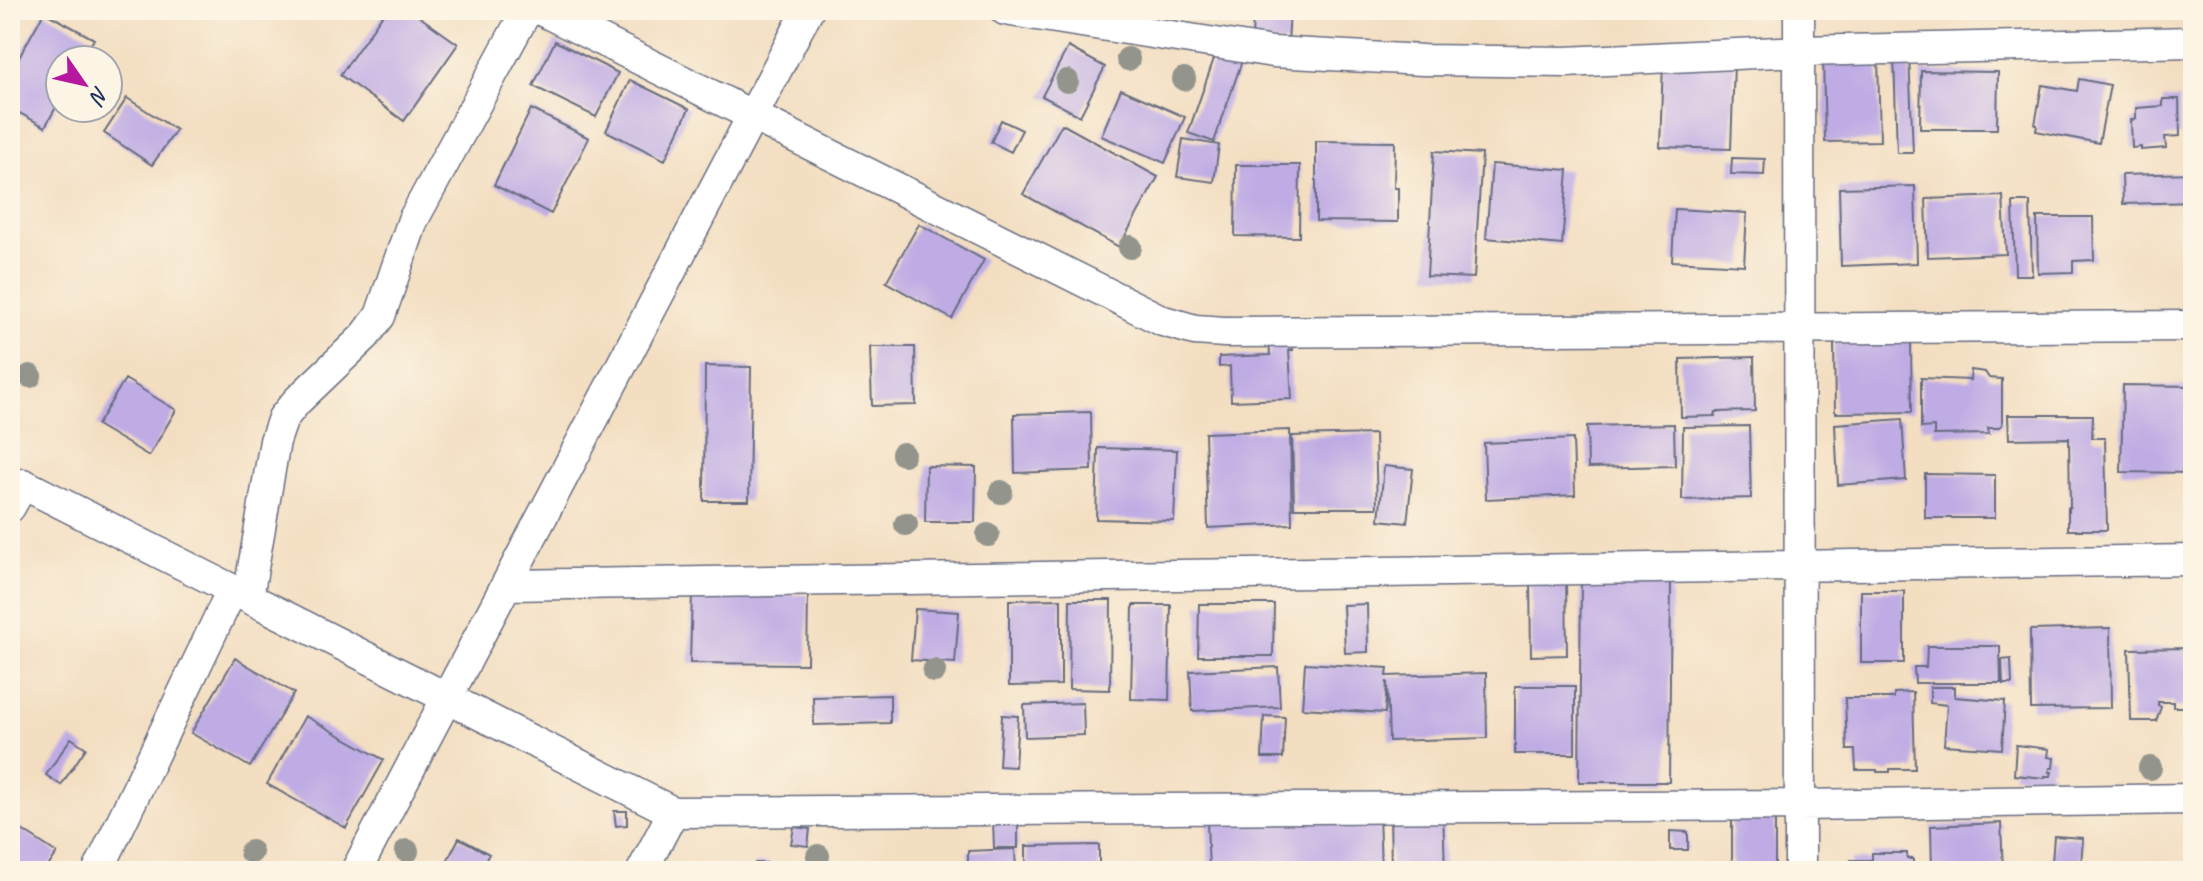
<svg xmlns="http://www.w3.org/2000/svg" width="2203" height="881" font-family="Caveat,sans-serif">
  <rect width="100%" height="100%" fill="#fcf5e5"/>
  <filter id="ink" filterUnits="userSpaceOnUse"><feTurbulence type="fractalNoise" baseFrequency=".0125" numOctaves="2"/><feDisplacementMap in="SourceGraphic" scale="16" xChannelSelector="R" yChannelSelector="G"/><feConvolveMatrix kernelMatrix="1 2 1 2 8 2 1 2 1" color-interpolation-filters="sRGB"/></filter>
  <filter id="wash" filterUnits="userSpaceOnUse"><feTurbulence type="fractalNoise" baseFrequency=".006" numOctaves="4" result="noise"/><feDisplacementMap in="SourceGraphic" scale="32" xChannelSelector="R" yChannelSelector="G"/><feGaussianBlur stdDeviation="1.8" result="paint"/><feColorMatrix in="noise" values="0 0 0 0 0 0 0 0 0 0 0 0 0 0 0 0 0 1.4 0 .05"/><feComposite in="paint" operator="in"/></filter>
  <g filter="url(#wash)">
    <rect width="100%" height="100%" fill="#f3dec1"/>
    <g id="blocks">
      <path fill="#bface4" d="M386,10H410L458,44L404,121L340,75Z
        M1253,10H1290L1288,43L1252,41Z
        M44,12L94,39L82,60H60V100L45,127L10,108V74Z
        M555,41L618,73L596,117L533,86Z
        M1068,47L1105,67L1080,116L1042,96Z
        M1217,50L1243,58L1214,142L1188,133Z
        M1909,54L1913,153H1897L1894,55Z
        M1878,56L1880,141L1825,142L1823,57Z
        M1663,62L1734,64L1731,149L1660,147Z
        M1921,71L1998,72L1997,129H1920Z
        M2079,79L2110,85L2099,143L2036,131L2037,125H2035L2042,85L2077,91Z
        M630,80L689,109L665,160L606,131Z
        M1121,89L1185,117L1165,163L1101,136Z
        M127,98L176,130L152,165L104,133Z
        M2163,99H2179L2180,136L2165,137L2166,148L2141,150V147L2132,148L2131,120L2136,119V108L2163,106Z
        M531,109L589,138L551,214L494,185Z
        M1001,120L1022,130L1011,152L991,142Z
        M1062,124L1158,177L1119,247L1023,194Z
        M1183,139L1219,145L1214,182L1177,177Z
        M1316,141L1395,142L1394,188H1398V222L1316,221Z
        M1434,151L1482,154L1474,278L1427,276Z
        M1732,158L1765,159L1764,175L1731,174Z
        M1492,164L1568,170L1562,245L1486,238Z
        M1236,165H1300L1299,237L1235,236Z
        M2193,173V202L2123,204L2122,175Z
        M1915,186L1917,263L1841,266L1839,188Z
        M2003,196L2006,254L1928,257L1926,199Z
        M2013,202H2030L2032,275H2015Z
        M1675,209L1747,213L1744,265L1672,261Z
        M2037,217H2093L2094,260L2073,261V272L2038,273Z
        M919,224L984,260L952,319L886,282Z
        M1292,339L1293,350H1289L1292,399L1231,401L1230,366L1219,367V357L1270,355L1269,340Z
        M1911,342L1912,412L1835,413L1834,343Z
        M870,347H915L916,405L872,406Z
        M1754,357L1755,411L1716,412L1715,416L1681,417L1680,359Z
        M705,366L751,367L749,501H704Z
        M1971,370L1985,372L1989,378L2002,379V425L1997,428H1988L1989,434L1934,435V427L1921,428V378L1970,380Z
        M125,379L176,410L149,456L97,425Z
        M2123,385L2193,386V473L2121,472Z
        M1091,412L1092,470L1015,473L1014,414Z
        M2008,415H2093L2092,438H2105L2107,530H2068V507H2070L2069,438L2009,439Z
        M1902,419L1906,480L1838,485L1835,424Z
        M1674,424L1675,466L1588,468L1587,426Z
        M1749,426L1751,498L1682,500L1683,427Z
        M1290,430L1292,524L1208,528L1205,433Z
        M1375,434L1377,508H1294L1292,436Z
        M1573,439L1575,495L1486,499L1484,443Z
        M1098,448L1177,450L1174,521L1096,519Z
        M926,466L976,467L975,522H925Z
        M1384,466L1413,469L1407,523L1379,520Z
        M1925,474L1995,475V518H1925Z
        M1581,577H1671L1669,782H1579Z
        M1566,578L1567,655L1531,656L1530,579Z
        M1861,591H1904V663H1861Z
        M692,593L808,595L807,664L690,663Z
        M1061,599V685L1009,686V600Z
        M1070,600H1111L1110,690L1069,689Z
        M1199,604H1274L1273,656H1198Z
        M1367,604L1368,652L1345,653L1343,605Z
        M1133,605H1171L1169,700L1131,699Z
        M915,609L959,612L955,663L911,660Z
        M2110,628L2111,708L2031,709L2030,630Z
        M1927,646H2000L2001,683H1915L1914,667H1926Z
        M2193,648V707H2173V702H2158V705L2161,707L2156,721H2131L2129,649Z
        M235,658L294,693L250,767L191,733Z
        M2011,659L2012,684H2003L2002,660Z
        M1305,663L1388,668L1387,676L1486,673L1487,738L1389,741L1387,681L1385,713L1302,708Z
        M1278,667L1280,707L1192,711L1190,671Z
        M1515,686H1575V754H1515Z
        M1930,687H1955V697L2005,701L2002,749L1944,745L1947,705L1930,703Z
        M1913,692L1915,769H1890V772H1877V770H1856L1855,750H1847L1845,698H1894V693Z
        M890,695V723L814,725L813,697Z
        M1083,703L1084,735L1025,737L1024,705Z
        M1002,715L1018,716L1015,767L999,766Z
        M305,716L384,760L346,828L267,784Z
        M1264,716L1285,717L1283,758H1262Z
        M71,738L86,748L61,785L46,775Z
        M2016,745L2049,749L2048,757L2054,758L2053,768H2050L2049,772H2052L2051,776H2045V778L2014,775Z
        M1443,809L1445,871H1391L1390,811Z
        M614,811H627V825L616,826Z
        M1732,814L1775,815V871H1732Z
        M1379,815L1381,868L1298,871H1209L1207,822Z
        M993,820L1018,821V848H994Z
        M2001,823L2003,871H1932L1931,826Z
        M16,826L57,853L45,871H10V835Z
        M794,827L810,829L808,846L791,844Z
        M1670,831L1688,832V850H1670Z
        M2054,836L2083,838L2081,865L2052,863Z
        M459,838L489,854L480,871H442Z
        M1099,845V871H1026V846Z
        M1015,849L1016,871H968V851Z
        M1872,853H1907V859H1913V871H1851V860H1872Z
        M755,863H769V871H755Z
        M871,865L877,866L887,871H862L863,867Z"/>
    </g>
  </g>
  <g filter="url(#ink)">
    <use href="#blocks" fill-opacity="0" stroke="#676c81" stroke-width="2"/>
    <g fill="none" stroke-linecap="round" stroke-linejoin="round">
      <defs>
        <path id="street" d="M541,10L1163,321L1195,330L1225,332L2193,326
          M1005,10L1273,52L1423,60L1565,62L1800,51L2193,42
          M1799,10L1800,871
          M10,507L23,484L673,812L1800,805L2193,799
          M506,585L2193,560
          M248,597L275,441L283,418L297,401L365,336L380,316L413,220L527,10
          M98,871L232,590
          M356,871L808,10
          M642,871L673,812"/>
      </defs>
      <use href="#street" stroke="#676c81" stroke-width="33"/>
      <use href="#street" stroke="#fff" stroke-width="30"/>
    </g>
    <g fill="#93958c">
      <circle cx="1128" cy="59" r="12"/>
      <circle cx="1184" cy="79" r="12"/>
      <circle cx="1067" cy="81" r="12"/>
      <circle cx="1130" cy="247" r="12"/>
      <circle cx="30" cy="376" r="12"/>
      <circle cx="903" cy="454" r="12"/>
      <circle cx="1001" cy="492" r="12"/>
      <circle cx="906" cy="524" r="12"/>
      <circle cx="988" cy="535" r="12"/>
      <circle cx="934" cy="671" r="12"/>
      <circle cx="2150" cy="768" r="12"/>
      <circle cx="407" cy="851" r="12"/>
      <circle cx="251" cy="852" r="12"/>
      <circle cx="818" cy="856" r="12"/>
    </g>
  </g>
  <rect width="2203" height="881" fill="none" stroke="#fcf5e5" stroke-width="40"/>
  <g transform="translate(84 84) rotate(124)"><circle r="38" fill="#fcf5e5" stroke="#a2a6af" stroke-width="2"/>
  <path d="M0-6L14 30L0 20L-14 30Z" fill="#b5179e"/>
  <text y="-12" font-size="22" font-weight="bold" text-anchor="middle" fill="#1b2f5e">N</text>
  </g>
</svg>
